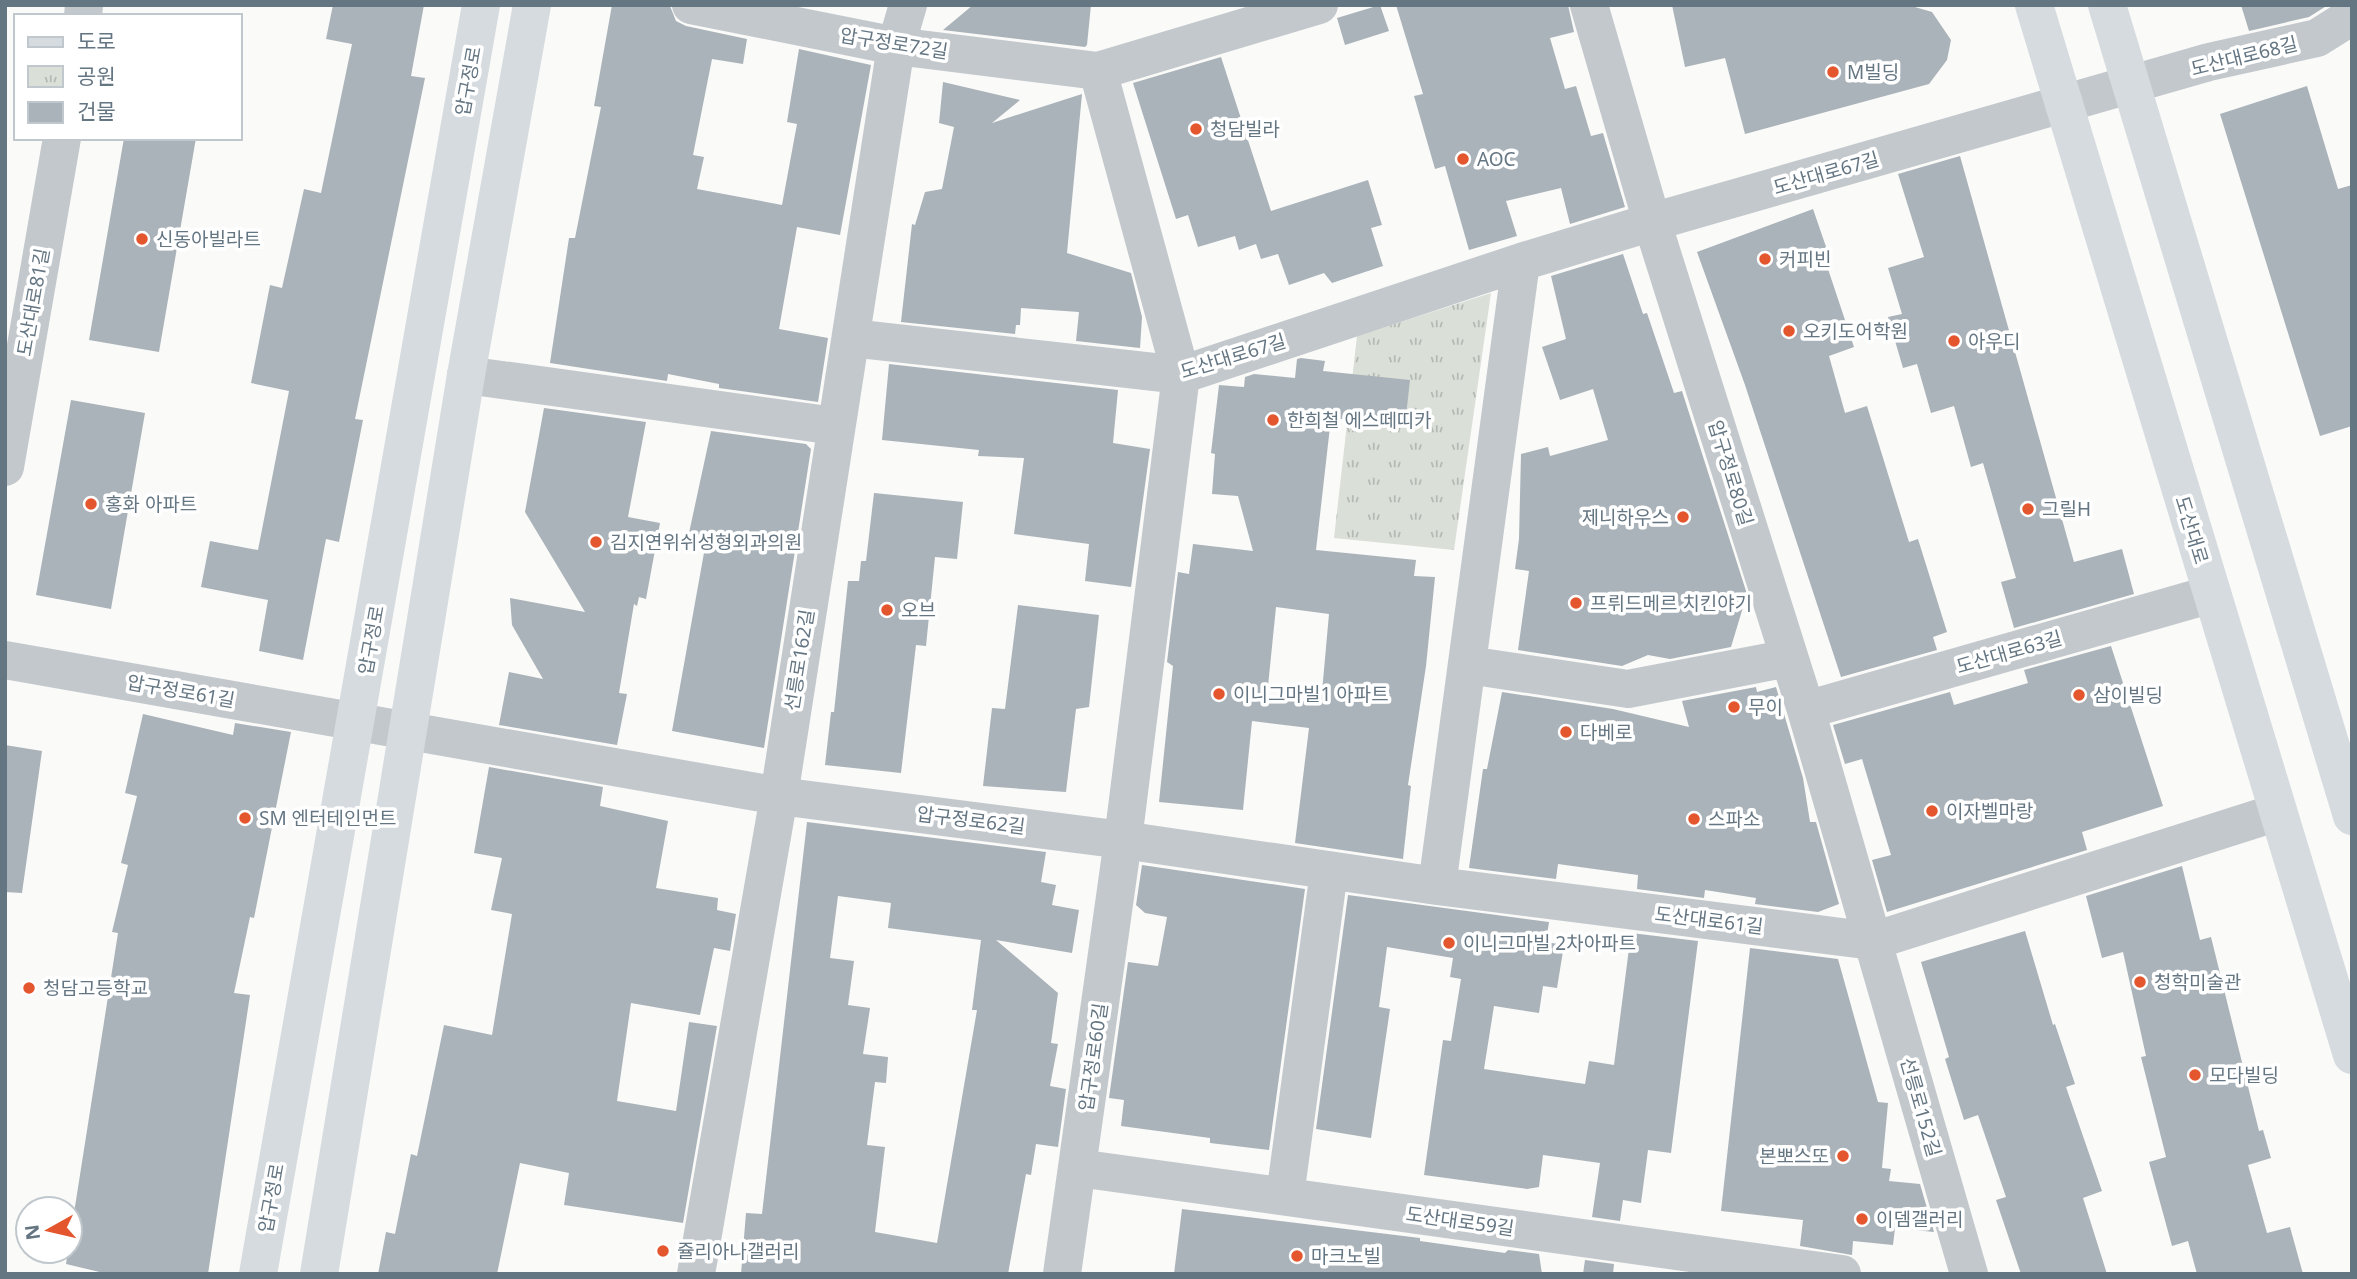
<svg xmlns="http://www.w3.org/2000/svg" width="2357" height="1279" font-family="'Noto Sans','Noto Sans KR',sans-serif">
  <defs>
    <pattern id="park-tufts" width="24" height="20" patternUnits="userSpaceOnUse" patternTransform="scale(1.75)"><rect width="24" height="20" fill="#dadfd7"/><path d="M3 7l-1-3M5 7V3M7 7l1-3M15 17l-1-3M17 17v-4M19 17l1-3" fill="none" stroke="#b4b9b4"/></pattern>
  </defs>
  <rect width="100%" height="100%" fill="#fafaf8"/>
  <path fill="url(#park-tufts)" d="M1491,293L1454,550L1334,538L1357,336Z"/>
  <path fill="#aab3b9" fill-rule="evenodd" d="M333,5H424L411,76L425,78L355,419L363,420L339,542L326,539L303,660L259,651L268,600L201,587L210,541L258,550L289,391L251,383L270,285L282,288L304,189L321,193L352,44L326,39Z
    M612,5L670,6L676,21L686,26L747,39L743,64L712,59L693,155L704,157L697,189L782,205L797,124L787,122L799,49L871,65L840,235L797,227L779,329L828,338L818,402L719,388V384L668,374L667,381L550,363L569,238H575L601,107L594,106Z
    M973,5H1091L1087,45L1085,47L943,30Z
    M1380,5L1389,31L1345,45L1337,18Z
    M1396,5H1568L1574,32L1550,38L1565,89L1576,86L1591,136L1603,133L1625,207L1570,224L1561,188L1506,201L1517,236L1469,250L1445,166L1435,169L1414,96L1423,94Z
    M1672,5H1908L1932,12L1951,40L1947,60L1929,84L1745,134L1725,58L1685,67Z
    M2241,5H2328L2309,17L2249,31Z
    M1221,57L1271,211L1368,180L1382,225L1371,228L1383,266L1332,283L1324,273L1289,285L1278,254L1261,259L1256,244L1239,250L1235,236L1198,247L1188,215L1176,219L1133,83Z
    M943,82L1020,100L992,123L1082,94L1067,253L1131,273L1142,317L1140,348L1076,341L1079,312L1021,308L1020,325H1016L1015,334L901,322L912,224L915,225L925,192L942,189L954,127L939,123Z
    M2307,86L2338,189L2352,185V426L2320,436L2220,114Z
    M124,138H196L159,352L89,340Z
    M1960,156L2074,562L2122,549L2134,594L2014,628L2001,582L2016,578L1983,463L1971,467L1954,406L1931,413L1917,364L1903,368L1888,317L1902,314L1888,268L1924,257L1898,174Z
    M1813,209L1833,267L1828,269L1854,347L1829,356L1845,413L1867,406L1909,542L1918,539L1947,632L1933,637L1937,650L1841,677L1745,385L1697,252Z
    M1623,254L1643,314L1647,313L1674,393L1682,391L1747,594L1731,647L1670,659L1648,655L1622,666L1518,650L1529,571L1515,569L1519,539L1521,454L1548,447L1550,456L1608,440L1593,389L1560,400L1542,347L1566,339L1551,276Z
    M1301,358L1325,361L1323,371L1410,380L1405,425L1331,418L1316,550L1416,560L1414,576L1435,577L1426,666L1408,785L1411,786L1403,859L1295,843L1309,728L1252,721L1243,810L1159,802L1173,666L1167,662L1178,572L1189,574L1193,544L1253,551L1238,496L1212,494L1215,454L1211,453L1219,385L1244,387L1245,377L1254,374L1295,378L1297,359ZM1276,607L1329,614L1321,703L1267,696Z
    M889,364L1118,390L1113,443L1150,449L1131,587L1085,581L1089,544L1014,534L1024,458L978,456L979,450L882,440Z
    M71,400L145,413L111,609L36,595Z
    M544,408L646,422L628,517L660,523L646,599L639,597L637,606L634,604L619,693L627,694L617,745L499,725L509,672L543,679L512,625L510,598L585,612L525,512Z
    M711,431L806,444L811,449L764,748L672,731L707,536L689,533Z
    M874,493L963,502L957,559L935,557L926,646L916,645L901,773L825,765L831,712H834L848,581H859L861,561H866Z
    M1018,605L1099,615L1089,707L1076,709L1066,792L983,786L992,708L1005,709Z
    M2111,646L2163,806L2082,832L2087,850L1887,912L1872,860L1891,855L1862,759L1845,764L1833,725L1950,692L1954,705L2028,683L2024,670Z
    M1756,687L1757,692L1776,687L1803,778L1810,822H1816L1839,904L1818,912L1755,904L1756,898L1705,890L1704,898L1637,889L1638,875L1558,864L1556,879L1469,868L1483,769H1487L1502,692L1613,709L1689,727L1682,701Z
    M143,714L233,735L235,723L291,732L254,918L250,917L234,993L250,995L208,1274H108L66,1264L118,933L112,932L128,865L121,863L137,796L125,793Z
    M5,745L42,751L22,893L5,892Z
    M489,767L603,787L600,806L668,821L656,888L718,898L717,910L736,914L730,951L714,948L700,1015L631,1003L617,1101L676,1111L689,1022L717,1026L683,1223L564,1205L569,1173L520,1163L497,1274H378L386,1232L395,1234L411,1154L417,1156L444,1025L492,1035L512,914L491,910L502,858L474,853Z
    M807,822L1046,852L1041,882L1056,885L1052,905L1079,910L1072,953L996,940L1058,993L1051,1043L1058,1044L1050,1086L1066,1089L1058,1147L1036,1144L1031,1175L1026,1174L1008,1274H741L746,1213L762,1214ZM838,896L891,903L888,928L981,940L972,1010H977L937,1243L875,1232L885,1147L867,1145L875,1082L886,1083L888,1057L863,1054L870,1008L848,1005L854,961L830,958Z
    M1142,865L1305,889L1269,1150L1210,1143V1138L1121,1126L1124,1100L1109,1098L1128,962L1158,966L1167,917L1145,913L1136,905Z
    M2182,866L2200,940L2211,937L2259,1131L2263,1130L2271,1158L2248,1165L2267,1233L2290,1227L2303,1274H2197L2188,1241L2172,1246L2149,1162L2166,1157L2141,1057L2146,1056L2123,952L2102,958L2086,896Z
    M1348,895L1549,922L1546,942L1564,945L1557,988L1543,986L1539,1013L1494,1006L1484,1069L1585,1084L1589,1061L1614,1065L1631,933L1698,941L1671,1153L1648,1150L1641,1203L1623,1200L1620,1221L1592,1217L1600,1163L1543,1155L1539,1187L1527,1189L1424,1175L1443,1040L1451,1041L1461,979L1450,977L1453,958L1387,947L1379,1007L1390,1009L1371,1138L1316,1129Z
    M2025,931L2053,1025L2055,1024L2075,1084L2066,1087L2102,1191L2083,1198L2107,1274H2021L1996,1200L2006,1197L1978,1115L1964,1120L1945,1059L1949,1057L1921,962Z
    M1750,948L1838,959L1878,1102L1888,1103L1882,1168L1891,1169L1889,1181L1920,1184L1934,1232L1895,1228L1893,1245L1853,1241L1852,1255L1800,1246L1803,1220L1721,1211Z
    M1182,1209L1420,1238V1241L1505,1253L1508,1250L1539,1254L1542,1274H1174Z
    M1585,1260L1614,1264L1613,1274H1583Z"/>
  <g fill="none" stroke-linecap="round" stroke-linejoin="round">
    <path stroke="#c3c8cc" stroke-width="38" d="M691,5L896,46L1098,71L1319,5
      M1589,5L1652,222L1806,710L1969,1274
      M83,16L84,5
      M851,338L1181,375L1521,262L1652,222L2209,62L2317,38L2352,16
      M466,375L835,426
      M5,467L62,138
      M5,660L779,796L1123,840L1437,886L1873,941L2278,812
      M1468,665L1628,689L1789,658
      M1806,710L2212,594
      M1437,886L1521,262
      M1078,1168L1842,1274
      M1285,1196L1329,871
      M696,1274L779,796L896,46L908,5
      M1062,1274L1123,840L1181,375L1098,71"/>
    <path stroke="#d6dbdf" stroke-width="38" d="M2034,5L2352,1055
      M2107,5L2352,816
      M258,1274L481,5
      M319,1274L466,375L532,5"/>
  </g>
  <g fill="#e4572e" stroke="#fff" stroke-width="2.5">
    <circle cx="1833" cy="72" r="7"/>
    <circle cx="1196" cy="129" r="7"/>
    <circle cx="1463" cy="159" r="7"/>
    <circle cx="142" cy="239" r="7"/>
    <circle cx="1765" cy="259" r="7"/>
    <circle cx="1789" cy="331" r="7"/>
    <circle cx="1954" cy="341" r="7"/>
    <circle cx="1273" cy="420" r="7"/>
    <circle cx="91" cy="504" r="7"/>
    <circle cx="2028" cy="509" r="7"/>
    <circle cx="1683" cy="517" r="7"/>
    <circle cx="596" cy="542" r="7"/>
    <circle cx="1576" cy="603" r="7"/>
    <circle cx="887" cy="610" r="7"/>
    <circle cx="1219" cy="694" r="7"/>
    <circle cx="2079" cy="695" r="7"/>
    <circle cx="1734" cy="707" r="7"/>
    <circle cx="1566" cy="732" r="7"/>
    <circle cx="1932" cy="811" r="7"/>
    <circle cx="245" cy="818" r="7"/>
    <circle cx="1694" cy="819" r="7"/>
    <circle cx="1449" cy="943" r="7"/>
    <circle cx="2140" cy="982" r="7"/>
    <circle cx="29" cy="988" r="7"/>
    <circle cx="2195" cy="1075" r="7"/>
    <circle cx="1843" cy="1156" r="7"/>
    <circle cx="1862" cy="1219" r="7"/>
    <circle cx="663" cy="1251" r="7"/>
    <circle cx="1297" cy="1256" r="7"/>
  </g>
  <g text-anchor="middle" stroke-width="7" stroke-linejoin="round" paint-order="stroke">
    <g font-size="19" fill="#657683" stroke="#fff">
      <text transform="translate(894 43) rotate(9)" y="7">압구정로72길</text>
      <text transform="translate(2244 56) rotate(-14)" y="7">도산대로68길</text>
      <text transform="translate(468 81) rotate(-80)" y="7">압구정로</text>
      <text transform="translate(1826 173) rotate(-16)" y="7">도산대로67길</text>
      <text transform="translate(33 302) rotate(-80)" y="7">도산대로81길</text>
      <text transform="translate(1233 356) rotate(-17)" y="7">도산대로67길</text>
      <text transform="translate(1731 473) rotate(73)" y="7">압구정로80길</text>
      <text transform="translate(2192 530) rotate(73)" y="7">도산대로</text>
      <text transform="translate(371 640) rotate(-80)" y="7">압구정로</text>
      <text transform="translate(2009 652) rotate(-16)" y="7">도산대로63길</text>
      <text transform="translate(799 660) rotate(-81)" y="7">선릉로162길</text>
      <text transform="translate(181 691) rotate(10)" y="7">압구정로61길</text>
      <text transform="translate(971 820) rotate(7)" y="7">압구정로62길</text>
      <text transform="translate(1709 920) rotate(7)" y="7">도산대로61길</text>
      <text transform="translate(1093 1057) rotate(-82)" y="7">압구정로60길</text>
      <text transform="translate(1921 1107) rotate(74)" y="7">선릉로152길</text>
      <text transform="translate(271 1198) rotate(-80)" y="7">압구정로</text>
      <text transform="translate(1460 1221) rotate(8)" y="7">도산대로59길</text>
    </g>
    <g font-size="19" fill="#657683" stroke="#fff" text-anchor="start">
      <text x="1847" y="79">M빌딩</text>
      <text x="1210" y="136">청담빌라</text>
      <text x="1477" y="166">AOC</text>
      <text x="156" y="246">신동아빌라트</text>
      <text x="1779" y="266">커피빈</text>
      <text x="1803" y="338">오키도어학원</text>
      <text x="1968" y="348">아우디</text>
      <text x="1287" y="427">한희철 에스떼띠카</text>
      <text x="105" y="511">홍화 아파트</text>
      <text x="2042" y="516">그릴H</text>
      <text x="1669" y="524" text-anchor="end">제니하우스</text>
      <text x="610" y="549">김지연위쉬성형외과의원</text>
      <text x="1590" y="610">프뤼드메르 치킨야기</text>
      <text x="901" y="617">오브</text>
      <text x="1233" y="701">이니그마빌1 아파트</text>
      <text x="2093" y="702">삼이빌딩</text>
      <text x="1748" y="714">무이</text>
      <text x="1580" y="739">다베로</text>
      <text x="1946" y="818">이자벨마랑</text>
      <text x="259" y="825">SM 엔터테인먼트</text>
      <text x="1708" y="826">스파소</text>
      <text x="1463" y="950">이니그마빌 2차아파트</text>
      <text x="2154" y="989">청학미술관</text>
      <text x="43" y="995">청담고등학교</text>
      <text x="2209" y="1082">모다빌딩</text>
      <text x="1829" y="1163" text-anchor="end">본뽀스또</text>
      <text x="1876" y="1226">이뎀갤러리</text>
      <text x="677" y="1258">쥴리아나갤러리</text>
      <text x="1311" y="1263">마크노빌</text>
    </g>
  </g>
  <rect width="2357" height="1279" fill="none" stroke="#657683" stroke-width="14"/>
  <rect x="14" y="14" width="228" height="126" fill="#ffffff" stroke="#c1c8cd" stroke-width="2"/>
  <rect x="28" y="37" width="35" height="10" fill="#d6dbdf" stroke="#c1c8cd" stroke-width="2"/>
  <text x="77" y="49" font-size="21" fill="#657683">도로</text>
  <rect x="28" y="66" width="35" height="21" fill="url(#park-tufts)" stroke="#c1c8cd" stroke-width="2"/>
  <text x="77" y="84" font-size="21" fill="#657683">공원</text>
  <rect x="28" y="102" width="35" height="21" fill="#aab3b9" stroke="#c1c8cd" stroke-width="2"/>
  <text x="77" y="119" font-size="21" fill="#657683">건물</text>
  <g transform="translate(49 1230) rotate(262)"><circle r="33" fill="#ffffff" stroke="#c1c8cd" stroke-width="2"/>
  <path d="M0-5L12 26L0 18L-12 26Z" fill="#e4572e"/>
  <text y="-10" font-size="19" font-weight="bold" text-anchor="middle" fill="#657683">N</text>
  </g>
</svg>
